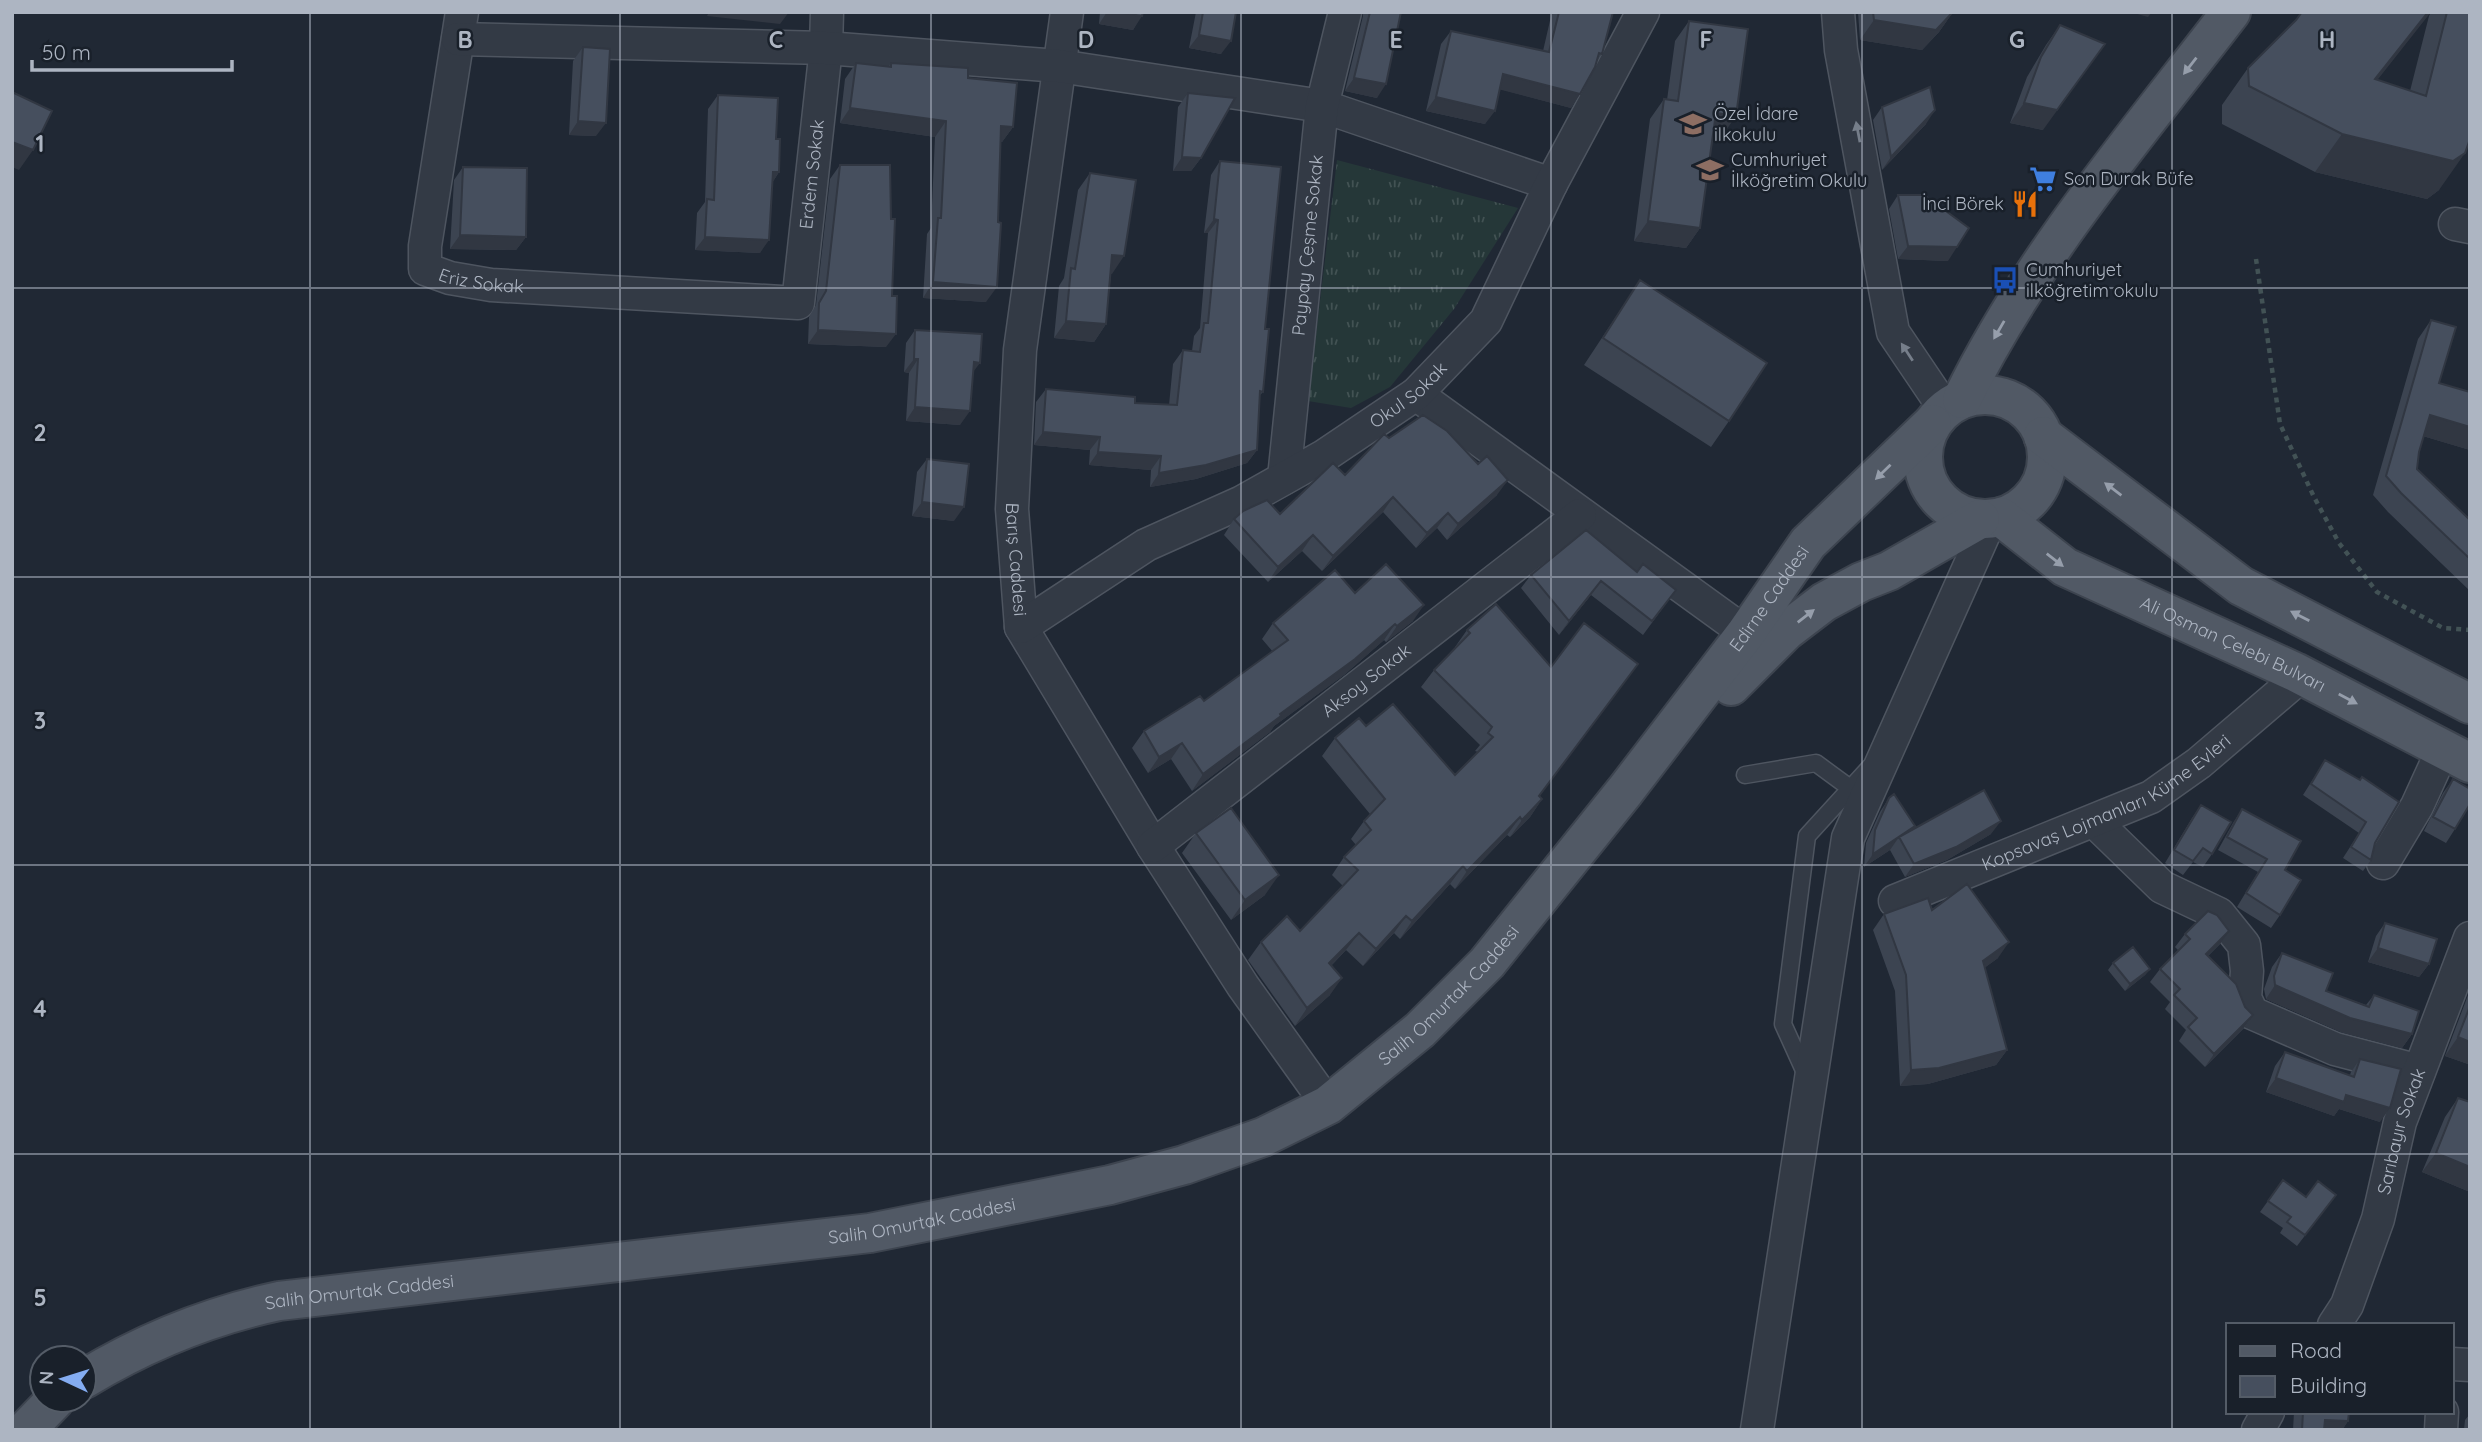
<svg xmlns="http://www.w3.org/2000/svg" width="2482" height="1442" font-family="Quicksand,sans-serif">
  <defs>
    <pattern id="grass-tufts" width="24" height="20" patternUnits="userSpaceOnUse" patternTransform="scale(1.75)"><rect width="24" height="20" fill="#253738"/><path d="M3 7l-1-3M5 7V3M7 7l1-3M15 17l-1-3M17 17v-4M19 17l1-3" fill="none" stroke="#425253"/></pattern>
  </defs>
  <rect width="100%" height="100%" fill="#202834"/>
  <path fill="url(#grass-tufts)" d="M1337,160L1518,208L1454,309L1390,387L1351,408L1308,401Z"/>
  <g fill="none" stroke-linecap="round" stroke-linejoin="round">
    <defs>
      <path id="lane" d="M1745,775L1816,763L1850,788
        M1807,1077L1783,1024L1807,836L1870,767"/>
      <g id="street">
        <path id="s1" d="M462,12L425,246V269L450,278L491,285L798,303L826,48L827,12"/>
        <path id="s2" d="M1067,12L1020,350L1012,509L1021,627L1153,846L1243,986L1328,1105"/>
        <path d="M1838,12L1841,50L1893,332L1945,409"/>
        <path d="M458,39L826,48L1059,66L1322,106L1551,184"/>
        <path d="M2455,224L2470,227"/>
        <path d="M1416,394L1746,633"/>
        <path id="s3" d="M1284,478L1322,106L1345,12"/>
        <path id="s4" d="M1021,627L1146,545L1242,502L1324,456L1416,394L1486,321L1551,184L1643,12"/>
        <path d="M2095,822L2162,887L2219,914L2244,945L2247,971L2245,998L2252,1013L2335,1049L2419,1071"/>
        <path id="s5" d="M1153,846L1580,515"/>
        <path d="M2383,863L2417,806L2443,749"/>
        <path id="s6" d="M1895,901L2151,797L2199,763L2302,675"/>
        <path id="s7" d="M2334,1325L2347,1305L2378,1219L2400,1122L2470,938"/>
        <path d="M2452,1364L2470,1365"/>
        <path d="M1757,1430L1848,838L1991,518"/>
        <path d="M2258,1430L2268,1412"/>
        <path d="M2441,1430L2442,1412"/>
      </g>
      <g id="primary">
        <circle cx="1985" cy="457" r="62"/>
        <path d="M1962,399C2031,258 2136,136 2231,12"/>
        <path d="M2043,436L2241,586L2470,704"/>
        <path id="s8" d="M2001,517L2065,567L2295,672L2470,763"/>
        <path d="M1731,686L1786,631L1824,602L1861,582L1889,571L1980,519"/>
        <path id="s9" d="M84,1379C145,1342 209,1316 279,1301L870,1233L1110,1185L1184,1165L1263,1137L1328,1105L1420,1030L1487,963L1625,791L1746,633L1808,543L1932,424"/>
        <path d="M26,1430L55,1400"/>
      </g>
    </defs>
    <use href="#lane" stroke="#4e5560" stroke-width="19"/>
    <use href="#street" stroke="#4e5560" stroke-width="35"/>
    <use href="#primary" stroke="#3d444f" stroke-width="42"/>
    <path stroke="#425255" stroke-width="4.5" stroke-dasharray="5 5" stroke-linecap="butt" d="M2256,259L2280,424L2314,497L2339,543L2377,592L2443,628L2470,630"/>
    <use href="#lane" stroke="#333a45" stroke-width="16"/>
    <use href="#street" stroke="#333a45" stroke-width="32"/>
    <use href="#primary" stroke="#515965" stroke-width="38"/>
  </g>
  <path fill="#3c4451" d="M1100,12H1143L1133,30L1099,24Z
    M1196,12H1236L1221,54L1189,48Z
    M1363,12H1401L1377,98L1345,91L1363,16Z
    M1552,12H1613L1602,54L1596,62L1580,94L1571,108L1500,89L1485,124L1426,111L1441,44L1451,31L1543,51Z
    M1858,12H1953L1939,32L1922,50L1860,40Z
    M2431,12H2470L2439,190L2427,199L2315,172L2222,124V105L2248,68L2378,80L2410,91L2429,16Z
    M1689,21L1722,136L1713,134L1700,228L1686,248L1634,241L1650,119L1664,99L1667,100L1675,41Z
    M2060,25L2043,130L2010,123L2027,77L2046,45Z
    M583,47L596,136L569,135L573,61Z
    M856,63L888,67L891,63L968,78L1013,127L1002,142H1001L986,302L923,298L927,234L931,228L935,137L840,123L845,79Z
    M1188,93L1201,158L1191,171H1173L1178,107Z
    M718,95L776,139L779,172L772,183L760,253L695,250L697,213L705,202L708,109Z
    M1882,107L1926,124L1882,170L1873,120Z
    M1220,161L1265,329L1263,392L1260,395L1257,450L1247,463L1196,479L1150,487L1151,470L1089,465L1090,450L1034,445L1036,402L1046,389L1135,403L1169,405L1173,364L1183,350L1192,351L1194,336L1200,328L1208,233H1204L1211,175Z
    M840,165L892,296L886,347L808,344L809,317L816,305L830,179Z
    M463,167L526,237L516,250L450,249L454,180Z
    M1090,173L1112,274H1111L1106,324L1094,342L1054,338L1059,286L1064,278L1078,190Z
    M1898,195L1948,261L1898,259L1889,209Z
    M1640,280L1729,421L1711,447L1584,365Z
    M2431,320L2439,383L2470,450L2423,436L2419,452L2417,469L2470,520V591L2388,512L2373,495L2418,339Z
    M915,330L973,372L960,425L906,421L909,373L904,372L906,343Z
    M1389,438L1497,495L1447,540L1437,528L1416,548L1383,512L1322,571L1302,551L1268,582L1224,535L1234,519L1280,514L1345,475Z
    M927,459L954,521L912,516L917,472Z
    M1637,572L1676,590L1643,635L1591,595L1559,635L1521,588L1531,575Z
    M1355,593L1413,621L1386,642L1384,640L1344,675L1274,726L1270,732L1192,791L1171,759L1148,773L1132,748L1144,731L1204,701L1273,652L1262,639L1273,623Z
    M1467,630L1551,667L1638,664L1539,796L1542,799L1530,817L1510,837L1507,835L1455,889L1450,884L1400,939L1394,933L1363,966L1346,950L1331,966L1330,995L1295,1026L1248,960L1261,942L1300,931L1343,886L1332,875L1344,857L1356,845L1351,839L1364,821L1370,814L1322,756L1335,738L1366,726L1455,775L1478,752L1475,751L1480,745L1421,687L1434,670L1455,648V647Z
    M2325,760L2360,780L2371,860L2363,871L2343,858L2359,833L2303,795Z
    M2453,779L2455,829L2446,843L2424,831L2443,793Z
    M1889,798L1912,829L1991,834L1947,860L1905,877L1890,850L1864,867L1866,843L1880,812Z
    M2201,805L2212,854L2203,867L2193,862L2183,875L2165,863L2192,818Z
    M2242,809L2285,870L2280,915L2271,928L2237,907L2258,872L2218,850L2233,823Z
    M1196,833L1265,895L1231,920L1182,853Z
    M1932,910L1998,958L1984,968L2007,1050L1996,1065L1928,1084L1900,1086L1895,991L1873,930L1884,914Z
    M2385,923L2429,964L2419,977L2368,962L2376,936Z
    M2185,934L2220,944L2208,956L2245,1007L2253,1015L2243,1029L2205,1067L2179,1041L2186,1030L2165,1009L2170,1002L2150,982L2160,969L2178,950L2175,947Z
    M2282,953L2326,991L2366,1005L2374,995L2412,1034L2402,1048L2341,1032L2266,999L2264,989L2272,967Z
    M2113,963L2150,969L2145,975L2125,991L2108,970Z
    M2470,990V1062L2468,1064L2445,1056Z
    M2285,1052L2350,1075L2351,1072L2360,1059L2380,1122L2339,1109L2334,1116L2266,1092L2275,1066Z
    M2458,1098L2470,1192L2422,1172L2445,1117Z
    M2283,1180L2306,1197L2336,1195L2297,1246L2280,1233L2283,1228L2260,1212Z
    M2294,1412H2349L2348,1421L2342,1430H2293Z
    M2470,1414V1430H2464L2465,1420Z"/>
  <path fill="#313742" d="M709,12H789L780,24L707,16Z
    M1107,12H1117L1142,16L1133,30L1099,24Z
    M1953,12L1939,32L1922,50L1860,40L1874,20Z
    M2130,12H2152L2148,17Z
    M2428,12H2431L2349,116L2375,79Z
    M1199,35L1231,41L1221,54L1189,48Z
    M2105,44L2043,130L2010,123L2024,103Z
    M1503,74L1580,94L1571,108L1494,88Z
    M1354,78L1386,84L1377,98L1345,91Z
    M1436,97L1495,111L1485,124L1426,111Z
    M850,108L946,121L935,137L840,123Z
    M1935,110L1926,124L1882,170L1891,157Z
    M1716,113L1736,116L1722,136L1702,133Z
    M578,121L606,123L596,136L569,135Z
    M1001,126L1013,127L1002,142L991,141Z
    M2342,134L2465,153L2439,190L2427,199L2315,172Z
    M12,142L33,150L19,170L12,167Z
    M1182,157L1201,158L1191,171H1173Z
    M773,172H779L770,186Z
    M1214,219L1218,220L1208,233H1204Z
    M1648,221L1700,228L1686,248L1634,241Z
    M460,235L526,237L516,250L450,249Z
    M705,237L769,240L760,253L695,250Z
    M1908,246L1957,247L1948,261L1898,259Z
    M1112,255L1124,256L1112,274L1100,272Z
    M933,282L997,287L986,302L923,298Z
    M1066,321L1106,324L1094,342L1054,338Z
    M818,330L896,334L886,347L808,344Z
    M914,359H918L909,373L904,372Z
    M974,362L980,363L970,376Z
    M915,407L970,411L960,425L906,421Z
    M2430,415L2470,427V450L2416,434Z
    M1043,432L1100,437L1090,450L1034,445Z
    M1257,450L1247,463L1196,479L1150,487L1159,473Z
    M1098,452L1161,456L1151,470L1089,465Z
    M1508,480L1497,495L1447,540L1458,524Z
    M1393,497L1383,512L1322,571L1333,556Z
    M922,502L964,507L954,521L912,516Z
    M1448,513L1437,528L1416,548L1427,533Z
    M1313,535L1302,551L1268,582L1278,567Z
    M1601,581L1591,595L1559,635L1569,621Z
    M1424,605L1413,621L1386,642L1397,626Z
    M1395,624L1384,640L1344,675L1274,726L1270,732L1192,791L1203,774Z
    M1182,743L1171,759L1148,773L1159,757Z
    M1542,799L1530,817L1510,837L1522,820Z
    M1520,817L1507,835L1455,889L1467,871Z
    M2001,821L1991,834L1947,860L1905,877L1914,864Z
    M1915,826L1905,839L1899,837L1890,850L1864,867L1873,854Z
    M1463,866L1450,884L1400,939L1412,921Z
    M1279,875L1265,895L1231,920L1245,900Z
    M1406,916L1394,933L1363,966L1376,949Z
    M2229,931L2220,944L2196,967L2206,954Z
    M1359,933L1346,950L1316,981L1329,963Z
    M2009,942L1998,958L1972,977L1983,961Z
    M2378,948L2429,964L2419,977L2368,962Z
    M2150,969L2145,975L2125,991L2130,984Z
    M1342,978L1330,995L1295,1026L1307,1008Z
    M2275,985L2412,1034L2402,1048L2341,1032L2266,999Z
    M2253,1015L2243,1029L2205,1067L2214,1054Z
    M2458,1037L2470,1042V1062L2468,1064L2445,1056Z
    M2007,1050L1996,1065L1928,1084L1900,1086L1911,1070Z
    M2276,1078L2346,1095L2390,1108L2380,1122L2339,1109L2334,1116L2266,1092Z
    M2436,1153L2470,1167V1192L2422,1172Z
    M2325,1420L2348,1421L2342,1430H2318Z"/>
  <path fill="#464f5e" stroke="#313742" stroke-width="2" d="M1117,12H1143L1142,16Z
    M1203,12H1236L1231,41L1199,35Z
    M1370,12H1401L1386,84L1354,78Z
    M1559,12H1613L1602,54L1599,53L1595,67L1580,94L1503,74L1495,111L1436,97L1451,31L1549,52Z
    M1873,12H1953L1936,30L1874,20Z
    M2302,12H2428L2375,79L2426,96L2447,12H2470V139L2465,153L2453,161L2342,134L2249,86L2248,68L2296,20Z
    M1689,21L1748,29L1736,116L1716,113L1700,228L1648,221L1664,99L1678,101Z
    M2060,25L2105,44L2057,110L2024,103L2041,57Z
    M583,47L610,49L606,123L578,121Z
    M856,63L891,67V63L968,68V78L1017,83L1013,127L1001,126L998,222L1001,223L997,287L933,282L938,218H941L946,121L850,108Z
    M1930,87L1935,110L1891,157L1882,107Z
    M12,92L52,111L33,150L12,142Z
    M1188,93L1235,98L1201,158L1182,157Z
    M718,95L778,98L776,139H780L779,172H773L769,240L705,237L707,199L714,200Z
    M1220,161L1281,167L1265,329H1269L1263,392L1260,391L1257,450L1206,465L1159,473L1161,456L1098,452L1100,437L1043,432L1046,389L1135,397V403L1177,405L1183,350L1200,352L1204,323H1208L1218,220L1214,219Z
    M840,165H890L891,219H895L892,296H897L896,334L818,330L819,303L826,291Z
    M463,167L527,168L526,237L460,235Z
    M1090,173L1136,180L1124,256L1112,255L1106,324L1066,321L1071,268L1075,269Z
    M1898,195H1924L1969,228L1957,247L1908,246Z
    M1640,280L1767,363L1729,421L1603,338Z
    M2431,320L2456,327L2439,383L2470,392V427L2430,415L2419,452L2417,469L2470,520V559L2401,493L2386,476Z
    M915,330L982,334L980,363L974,362L970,411L915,407L918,359H914Z
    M1423,415L1447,431L1478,464L1487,456L1508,480L1458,524L1448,513L1427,533L1393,497L1333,556L1313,535L1278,567L1234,519L1243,511L1267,500L1280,514L1333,463L1345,475L1384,434L1389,438Z
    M927,459L969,464L964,507L922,502Z
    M1586,530L1637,572L1643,564L1676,590L1652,621L1601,581L1569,621L1531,575Z
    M1386,564L1424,605L1397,626L1395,624L1355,659L1280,714L1281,716L1203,774L1182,743L1159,757L1144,731L1200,696L1204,701L1288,640L1273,623L1335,570L1355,593Z
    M1496,604L1551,667L1584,623L1638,664L1539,796L1542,799L1522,820L1520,817L1467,871L1463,866L1412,921L1406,916L1376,949L1359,933L1329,963L1342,978L1307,1008L1261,942L1287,916L1300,931L1358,870L1344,857L1371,830L1364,821L1385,799L1335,738L1359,718L1366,726L1393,704L1455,775L1493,737L1488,733L1492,727L1434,670L1470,633L1467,630Z
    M2325,760L2360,780L2362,777L2399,802L2375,843L2371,860L2351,847L2366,822L2311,784Z
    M2453,779L2470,789V804L2455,829L2433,817Z
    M1984,790L2001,821L1956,847L1914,864L1899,837Z
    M1894,794L1915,826L1873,854L1875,830L1889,798Z
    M2201,805L2231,822L2212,854L2203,848L2193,861L2174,850Z
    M1231,808L1279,875L1245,900L1196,833Z
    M2242,809L2301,841L2285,870L2301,880L2280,915L2246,893L2267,859L2227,837Z
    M1967,884L2009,942L1983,961L2007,1050L1939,1068L1911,1070L1906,975L1884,914L1928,898L1932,910Z
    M2208,911L2217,915L2229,931L2206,954L2236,984L2245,1007L2253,1015L2214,1054L2188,1027L2197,1018L2174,995L2180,989L2160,969L2190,939L2185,934Z
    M2385,923L2437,939L2429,964L2378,948Z
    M2133,947L2150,969L2130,984L2113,963Z
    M2282,953L2333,973L2326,991L2369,1007L2374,995L2419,1011L2412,1034L2350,1018L2275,985L2274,976Z
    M2470,1006V1042L2458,1037Z
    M2285,1052L2354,1077L2360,1059L2401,1069L2390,1108L2346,1095L2344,1102L2276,1078Z
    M2458,1098L2470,1102V1167L2436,1153Z
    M2283,1180L2306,1197L2318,1181L2336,1195L2305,1235L2287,1222L2291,1217L2268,1201Z
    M2303,1412H2349L2348,1421L2325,1420L2324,1430H2302Z"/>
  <defs><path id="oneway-solid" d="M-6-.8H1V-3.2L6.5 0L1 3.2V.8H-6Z" transform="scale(1.75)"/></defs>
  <g fill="#969eab">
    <use href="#oneway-solid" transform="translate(2190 66) rotate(128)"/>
    <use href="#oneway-solid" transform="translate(1999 330) rotate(120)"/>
    <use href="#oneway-solid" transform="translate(1883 472) rotate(136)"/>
    <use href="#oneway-solid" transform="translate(2113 489) rotate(-143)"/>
    <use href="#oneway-solid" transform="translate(2055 560) rotate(38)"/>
    <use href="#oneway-solid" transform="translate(1806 616) rotate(-38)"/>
    <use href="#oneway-solid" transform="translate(2300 616) rotate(-153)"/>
    <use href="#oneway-solid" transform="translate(2348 699) rotate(28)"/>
  </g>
  <g fill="#767e8a">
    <use href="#oneway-solid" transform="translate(1858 132) rotate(-101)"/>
    <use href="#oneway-solid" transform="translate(1907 352) rotate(-123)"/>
  </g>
  <path fill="none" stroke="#adb5c2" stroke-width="2" stroke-opacity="0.55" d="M310,12V1430M620,12V1430M931,12V1430M1241,12V1430M1551,12V1430M1862,12V1430M2172,12V1430M12,288H2470M12,577H2470M12,865H2470M12,1154H2470"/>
  <defs>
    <symbol id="school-bare" viewBox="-9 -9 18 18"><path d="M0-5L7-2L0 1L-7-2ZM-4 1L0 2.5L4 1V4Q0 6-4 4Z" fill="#8d6e63" stroke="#19202a" stroke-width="2.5" paint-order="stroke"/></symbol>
    <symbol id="supermarket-bare" viewBox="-9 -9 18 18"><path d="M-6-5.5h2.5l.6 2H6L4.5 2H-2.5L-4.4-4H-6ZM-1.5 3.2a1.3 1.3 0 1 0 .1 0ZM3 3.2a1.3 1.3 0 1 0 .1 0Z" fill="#3f7fe0" stroke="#19202a" stroke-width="2.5" paint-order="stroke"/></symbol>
    <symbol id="restaurant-bare" viewBox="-9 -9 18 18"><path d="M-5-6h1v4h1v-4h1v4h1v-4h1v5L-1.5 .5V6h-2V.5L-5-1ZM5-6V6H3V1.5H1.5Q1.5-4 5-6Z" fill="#e8710a" stroke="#19202a" stroke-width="2.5" paint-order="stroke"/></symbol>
    <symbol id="bus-bare" viewBox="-9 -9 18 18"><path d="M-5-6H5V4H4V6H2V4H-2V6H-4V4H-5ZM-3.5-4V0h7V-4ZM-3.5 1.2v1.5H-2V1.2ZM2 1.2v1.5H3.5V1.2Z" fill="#1a4fb4" stroke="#19202a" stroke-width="2.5" paint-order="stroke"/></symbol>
  </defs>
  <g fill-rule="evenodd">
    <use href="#school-bare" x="1674" y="105" width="38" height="38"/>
    <use href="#school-bare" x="1691" y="151" width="38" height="38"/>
    <use href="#supermarket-bare" x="2024" y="160" width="38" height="38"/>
    <use href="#restaurant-bare" x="2006" y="185" width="38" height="38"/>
    <use href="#bus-bare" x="1986" y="261" width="38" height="38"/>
  </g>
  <g text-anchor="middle" stroke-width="5" stroke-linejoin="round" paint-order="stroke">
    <g font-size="18" fill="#adb5c2" stroke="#19202a" text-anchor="start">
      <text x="1714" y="120">Özel İdare<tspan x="1714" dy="21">ilkokulu</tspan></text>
      <text x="1731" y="166">Cumhuriyet<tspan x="1731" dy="21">İlköğretim Okulu</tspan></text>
      <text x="2064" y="185">Son Durak Büfe</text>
      <text x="2004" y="210" text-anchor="end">İnci Börek</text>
      <text x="2026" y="276">Cumhuriyet<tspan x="2026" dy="21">ilköğretim okulu</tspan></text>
    </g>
    <g font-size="18" fill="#adb5c2" stroke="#19202a">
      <text dy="6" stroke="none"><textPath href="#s1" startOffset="765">Erdem Sokak</textPath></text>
      <text dy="6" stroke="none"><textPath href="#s3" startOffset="234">Paypay Çeşme Sokak</textPath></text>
      <text dy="6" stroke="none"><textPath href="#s1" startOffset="318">Eriz Sokak</textPath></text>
      <text dy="6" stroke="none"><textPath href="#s4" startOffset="453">Okul Sokak</textPath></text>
      <text dy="6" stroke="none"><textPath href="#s2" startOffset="551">Barış Caddesi</textPath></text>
      <text dy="6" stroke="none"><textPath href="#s9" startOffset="1958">Edirne Caddesi</textPath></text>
      <text dy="6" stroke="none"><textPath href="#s8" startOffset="266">Ali Osman Çelebi Bulvarı</textPath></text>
      <text dy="6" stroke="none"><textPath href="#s5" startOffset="270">Aksoy Sokak</textPath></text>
      <text dy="6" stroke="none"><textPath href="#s6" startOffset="234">Kopsavaş Lojmanları Küme Evleri</textPath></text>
      <text dy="6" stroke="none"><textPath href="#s9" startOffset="1447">Salih Omurtak Caddesi</textPath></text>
      <text dy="6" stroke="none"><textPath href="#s7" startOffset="206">Sarıbayır Sokak</textPath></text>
      <text dy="6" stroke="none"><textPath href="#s9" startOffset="859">Salih Omurtak Caddesi</textPath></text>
      <text dy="6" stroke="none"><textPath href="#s9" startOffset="292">Salih Omurtak Caddesi</textPath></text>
    </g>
  </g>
  <g font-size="23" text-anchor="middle" font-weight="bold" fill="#adb5c2" stroke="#19202a" stroke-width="5" stroke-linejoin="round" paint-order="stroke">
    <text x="465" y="48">B</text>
    <text x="776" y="48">C</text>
    <text x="1086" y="48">D</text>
    <text x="1396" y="48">E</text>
    <text x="1706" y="48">F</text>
    <text x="2017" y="48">G</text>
    <text x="2327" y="48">H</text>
    <text x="40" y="152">1</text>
    <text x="40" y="441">2</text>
    <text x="40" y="729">3</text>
    <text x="40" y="1017">4</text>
    <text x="40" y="1306">5</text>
  </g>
  <rect width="2482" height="1442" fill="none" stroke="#adb5c2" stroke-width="28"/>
  <rect x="2226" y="1323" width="228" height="91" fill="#19202a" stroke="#545c67" stroke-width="2"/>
  <rect x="2240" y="1346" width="35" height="10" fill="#515965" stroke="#545c67" stroke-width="2"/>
  <text x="2290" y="1358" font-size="21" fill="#adb5c2">Road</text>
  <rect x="2240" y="1376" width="35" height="21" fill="#464f5e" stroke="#545c67" stroke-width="2"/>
  <text x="2290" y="1393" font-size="21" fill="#adb5c2">Building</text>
  <g transform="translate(63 1379) rotate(274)"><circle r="33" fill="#19202a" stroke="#545c67" stroke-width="2"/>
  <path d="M0-5L12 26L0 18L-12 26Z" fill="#84acf1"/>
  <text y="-10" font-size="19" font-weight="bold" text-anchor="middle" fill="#adb5c2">N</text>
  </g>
  <path d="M32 60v10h200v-10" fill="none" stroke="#adb5c2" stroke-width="3.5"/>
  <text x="42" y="60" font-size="21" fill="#adb5c2" stroke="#19202a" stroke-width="5" paint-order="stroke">50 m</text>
</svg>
